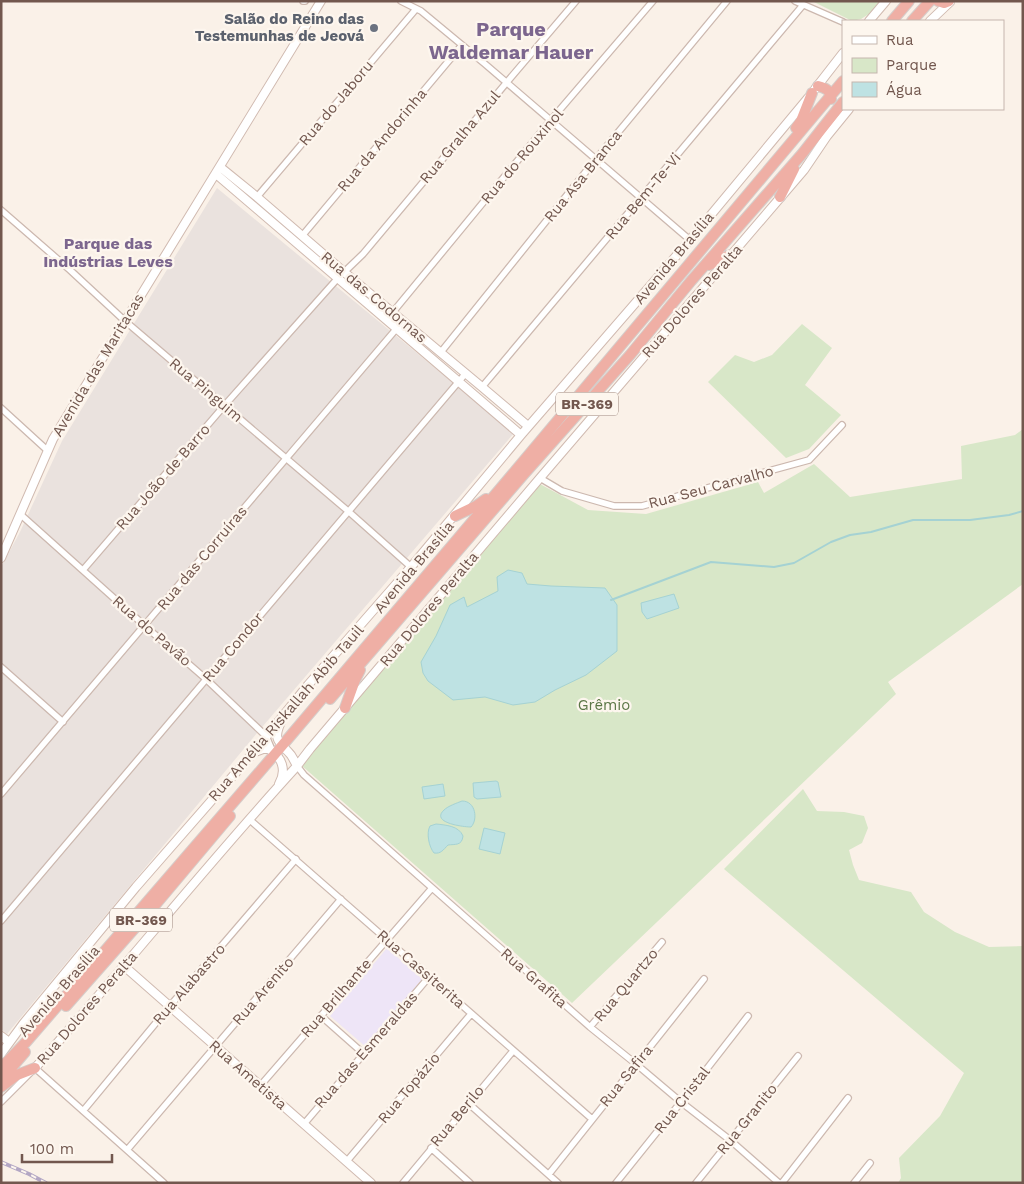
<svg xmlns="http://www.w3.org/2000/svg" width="1024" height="1184" font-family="'Work Sans',sans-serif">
  <rect width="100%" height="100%" fill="#faf1e8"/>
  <path fill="#eae2de" d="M217,188L514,433L257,733L7,1034L1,1029V567L20,532L62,441Z"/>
  <path fill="#eee5f7" d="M387,948L422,979L366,1047L330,1016Z"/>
  <path fill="#d8e7c8" d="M812,1H881L872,12L861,19L852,21Z
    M802,324L832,348L805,385L841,415L809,449L786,458L708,382L735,355L754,362L772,355Z
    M1023,429V584L888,682L896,694L572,1003L301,765L538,483L588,510L646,514L758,482L764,493L814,464L850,497L962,479L961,446L1015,435Z
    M803,789L817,811L844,812L864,816L868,828L862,843L849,850L853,865L859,880L911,892L924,912L955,932L989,947L1023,946V1183H898L901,1178L899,1158L940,1116L964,1073L724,869Z"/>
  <path fill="#bee2e3" stroke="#a5d2d3" d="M508,570L522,573L527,584L551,586L605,588L617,605V651L586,675L555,690L535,702L513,705L485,697L453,700L428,681L423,673L421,662L436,636L450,605L464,597L467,607L498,591L497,577Z
    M674,594L679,608L647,619L642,612L641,603Z
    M496,781L498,782L501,797L477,799L474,797L473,783Z
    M443,784L445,796L424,799L422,787Z
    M462,801C476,801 478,820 471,827C464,827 430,823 444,810C448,806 457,803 462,801Z
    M436,824C446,825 459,826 463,836C462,846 455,844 448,845C443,850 441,854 434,853C429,847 426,833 430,826Z
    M484,828L505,833L500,854L479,849Z"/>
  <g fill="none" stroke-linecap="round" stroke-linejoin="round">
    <path stroke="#a5d2d3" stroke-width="2" d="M611,600L711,562L774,567L794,563L831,542L850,535L871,532L913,520H970L1009,515L1023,511"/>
    <defs>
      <path id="street" d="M303,1H305
        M401,1L421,11L485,64L690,240
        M795,1L843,22
        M257,197L416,9
        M1,210L70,270L125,321L348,511L411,567
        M302,236L462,45
        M393,312L551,120L653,1
        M441,352L596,159L727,1
        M482,387L803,5
        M1,408L47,450
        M540,478L562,491L614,506H642L809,460L842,425
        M20,514L145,626L206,679L266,736L272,750
        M83,570L224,406L338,278L363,254L507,82L576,1
        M1,667L63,722
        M297,766L304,775L590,1027L636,1064L681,1102L730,1140L779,1183
        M1,794L403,321
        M250,820L592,1119
        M1,921L466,373
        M321,1016L364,1054
        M590,1027L662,942
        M260,1086L432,888
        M1,1102L35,1068L164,1183
        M468,1103L558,1183
        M83,1111L169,1007L296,859
        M304,1124L429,977
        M431,1148L470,1183
        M127,1150L341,899
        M347,1161L471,1014
        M549,1174L704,979
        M403,1183L513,1051
        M616,1183L681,1102L748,1016
        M696,1183L798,1056
        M782,1183L848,1098
        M854,1183L870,1163"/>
      <path id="secondary" d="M869,21L886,1
        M930,21L950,2
        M815,89L843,53
        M220,167L257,197L344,272L482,387L528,426
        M216,174L521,435
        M1,558L53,439L321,1
        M281,722C272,741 280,742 291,755C293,758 295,762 297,766
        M255,752L263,749H269C282,757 287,770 279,784
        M124,966L371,1183
        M1,1036L9,1042
        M1,1054L23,1024L136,887L253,753L308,685L411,567L521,435L690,240L808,98
        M35,1068C124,969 207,864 297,766L310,749L540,478L804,170L827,136L849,109"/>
      <path id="highway" d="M938,1L944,3L949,1
        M892,21L909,1
        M912,21L930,1
        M818,86C825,88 831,90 831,99
        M796,128L801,121L812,93
        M780,197L794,169
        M709,265L720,259L731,255
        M455,516L476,506L486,499
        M330,699L524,474L630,355L691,281L802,154L843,102
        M345,708L355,680L360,670
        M66,1006L156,904L230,816
        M1,1068L27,1041L275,754L511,476L843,81
        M1,1080L25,1052
        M1,1087L17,1075L35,1068"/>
    </defs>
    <use href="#street" stroke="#ccb8af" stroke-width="8"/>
    <use href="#secondary" stroke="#d0bab0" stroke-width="10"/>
    <use href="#highway" stroke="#d5cdca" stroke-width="12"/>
    <use href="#street" stroke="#fff" stroke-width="5.5"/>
    <use href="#secondary" stroke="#fff" stroke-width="8"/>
    <use href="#highway" stroke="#efafa5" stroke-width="10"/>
    <defs>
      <path id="rail" d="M1,1162L29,1174L46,1183"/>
    </defs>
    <use href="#rail" stroke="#b3a7c4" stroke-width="4"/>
    <use href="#rail" stroke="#fdf6ee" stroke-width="2" stroke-dasharray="5.5" stroke-linecap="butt"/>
  </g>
  <circle fill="#6b7280" stroke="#fdf6ee" stroke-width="2" cx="374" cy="28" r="5"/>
  <g text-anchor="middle" stroke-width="4.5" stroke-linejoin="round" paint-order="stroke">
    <g fill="#fdf6ee" stroke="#9c877e" stroke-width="1">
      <rect x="556" y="392.5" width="62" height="23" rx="4"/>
      <rect x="110" y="908.5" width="62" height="23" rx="4"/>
    </g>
    <g font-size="14" font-weight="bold" fill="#72574e">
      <text x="587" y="409">BR-369</text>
      <text x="141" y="925">BR-369</text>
    </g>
    <g font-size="15" font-weight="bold" fill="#5b616d" stroke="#fdf6ee" text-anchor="end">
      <text x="364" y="24">Salão do Reino das<tspan x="364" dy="17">Testemunhas de Jeová</tspan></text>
    </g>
    <g font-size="15" fill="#72574e" stroke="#fdf6ee">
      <text transform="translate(336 103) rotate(-50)" y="5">Rua do Jaboru</text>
      <text transform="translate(460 137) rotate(-50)" y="5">Rua Gralha Azul</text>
      <text transform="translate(382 140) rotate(-50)" y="5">Rua da Andorinha</text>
      <text transform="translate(522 156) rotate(-50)" y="5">Rua do Rouxinol</text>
      <text transform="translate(583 176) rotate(-51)" y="5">Rua Asa Branca</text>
      <text transform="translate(643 196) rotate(-50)" y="5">Rua Bem-Te-Vi</text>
      <text transform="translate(674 258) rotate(-50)" y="5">Avenida Brasília</text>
      <text transform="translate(374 297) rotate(40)" y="5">Rua das Codornas</text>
      <text transform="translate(692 301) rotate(-49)" y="5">Rua Dolores Peralta</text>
      <text transform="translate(98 365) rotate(-59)" y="5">Avenida das Maritacas</text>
      <text transform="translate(206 390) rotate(40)" y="5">Rua Pinguim</text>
      <text transform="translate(163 477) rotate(-49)" y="5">Rua João de Barro</text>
      <text transform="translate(711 487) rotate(-15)" y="5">Rua Seu Carvalho</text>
      <text transform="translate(202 558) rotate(-50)" y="5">Rua das Corruíras</text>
      <text transform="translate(414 567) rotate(-50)" y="5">Avenida Brasília</text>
      <text transform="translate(429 609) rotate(-50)" y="5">Rua Dolores Peralta</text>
      <text transform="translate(152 631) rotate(41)" y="5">Rua do Pavão</text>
      <text transform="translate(233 647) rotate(-50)" y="5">Rua Condor</text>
      <text transform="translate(286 713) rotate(-49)" y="5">Rua Amélia Riskallah Abib Tauil</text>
      <text transform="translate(421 969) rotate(41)" y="5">Rua Cassiterita</text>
      <text transform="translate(534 978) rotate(41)" y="5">Rua Grafita</text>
      <text transform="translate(189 984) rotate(-49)" y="5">Rua Alabastro</text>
      <text transform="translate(626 985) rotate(-50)" y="5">Rua Quartzo</text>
      <text transform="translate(59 991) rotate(-49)" y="5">Avenida Brasília</text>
      <text transform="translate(263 991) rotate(-49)" y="5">Rua Arenito</text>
      <text transform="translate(336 998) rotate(-49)" y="5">Rua Brilhante</text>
      <text transform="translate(87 1008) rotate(-49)" y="5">Rua Dolores Peralta</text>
      <text transform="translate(366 1050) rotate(-49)" y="5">Rua das Esmeraldas</text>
      <text transform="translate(248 1075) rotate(41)" y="5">Rua Ametista</text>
      <text transform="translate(626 1076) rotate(-51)" y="5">Rua Safira</text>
      <text transform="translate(409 1088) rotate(-50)" y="5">Rua Topázio</text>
      <text transform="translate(682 1100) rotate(-52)" y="5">Rua Cristal</text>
      <text transform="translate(457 1116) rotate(-50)" y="5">Rua Berilo</text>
      <text transform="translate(747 1119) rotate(-51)" y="5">Rua Granito</text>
    </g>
    <g font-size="15" fill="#5c7747" stroke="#fdf6ee">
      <text x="604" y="710">Grêmio</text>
    </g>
    <g font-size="16" font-weight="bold" fill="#7c668e" stroke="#fdf6ee">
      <text x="108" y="249">Parque das<tspan x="108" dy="18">Indústrias Leves</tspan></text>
    </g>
    <g font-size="20" font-weight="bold" fill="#7c668e" stroke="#fdf6ee">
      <text x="511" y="36">Parque<tspan x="511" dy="23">Waldemar Hauer</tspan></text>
    </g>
  </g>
  <rect width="1024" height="1184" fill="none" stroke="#72574e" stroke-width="5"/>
  <rect x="842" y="20" width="162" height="90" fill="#fdf6ee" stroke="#c5b6ae"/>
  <rect x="852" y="36" width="25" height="8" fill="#ffffff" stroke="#c5b6ae"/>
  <text x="886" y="45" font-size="15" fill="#72574e">Rua</text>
  <rect x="852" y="58" width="25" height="15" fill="#d8e7c8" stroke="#c5b6ae"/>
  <text x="886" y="70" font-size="15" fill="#72574e">Parque</text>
  <rect x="852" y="82" width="25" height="15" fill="#bee2e3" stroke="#c5b6ae"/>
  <text x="886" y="95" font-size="15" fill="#72574e">Água</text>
  <path d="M22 1154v8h90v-8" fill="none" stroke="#72574e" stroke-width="2.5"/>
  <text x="30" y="1154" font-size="15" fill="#72574e" stroke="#fdf6ee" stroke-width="4" paint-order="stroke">100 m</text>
</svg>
